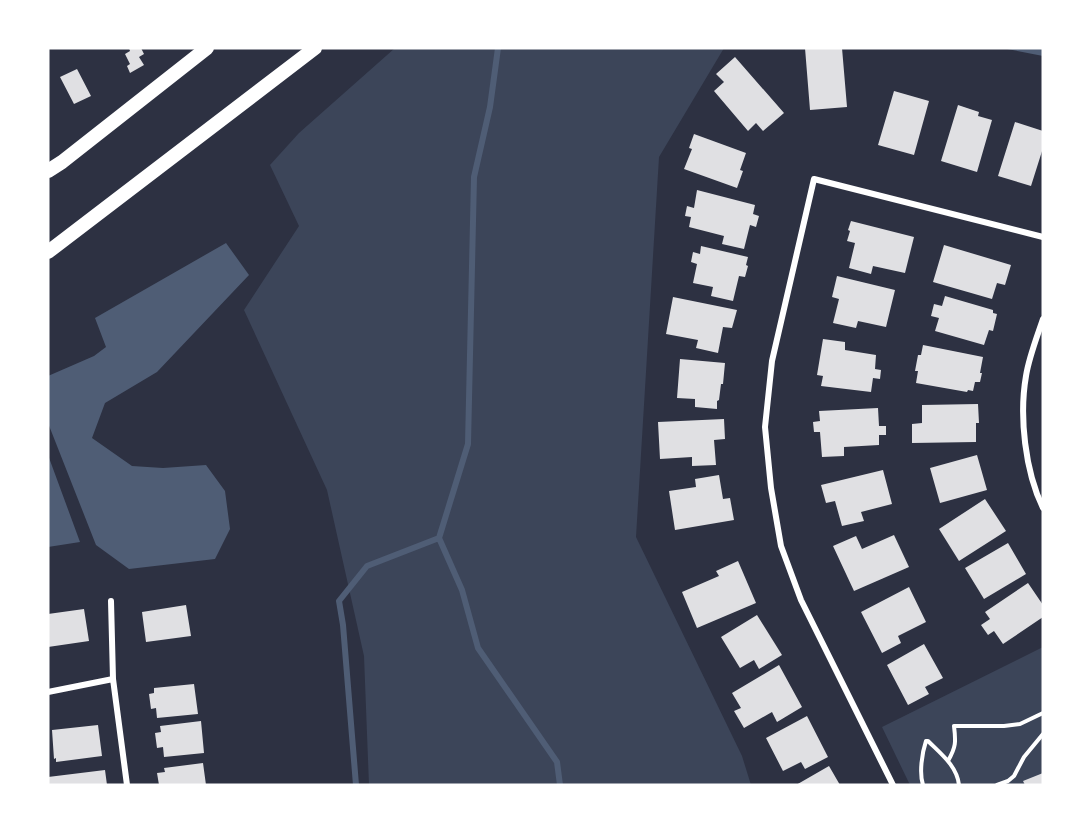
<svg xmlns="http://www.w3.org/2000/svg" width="1091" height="833" font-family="Commissioner,sans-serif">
  <rect width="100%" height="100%" fill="#2d3142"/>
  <path fill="#3c4559" d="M395,48H724L659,157L636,537L742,756L751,785H369L364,656L327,490L244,310L299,226L270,165L299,133Z
    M1043,647V785H910L882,727Z"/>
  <path fill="#4f5d75" d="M1002,48H1043V56Z
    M226,243L249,275L157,372L105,403L92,438L132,466L163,468L206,465L225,491L230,529L215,559L129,569L96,545L48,423V376L94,356L106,347L95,318Z
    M48,455L80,542L48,547Z"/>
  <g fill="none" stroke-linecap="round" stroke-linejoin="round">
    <path stroke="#4f5d75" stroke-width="6" d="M498,48L490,107L474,177L468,444L439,538L462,590L478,648L557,762L560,785
      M356,785L343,625L339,601L367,566L439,538"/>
  </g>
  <path fill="#e0e0e3" d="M129,48H138L139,49L141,48L144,54L139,57L144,65L130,73L127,66L130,64L125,54L130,51Z
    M805,48H842L847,107L810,110Z
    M735,57L784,113L763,131L756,123L748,131L714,91L724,82L716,74Z
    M77,69L91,96L74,104L60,77Z
    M894,91L929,101L914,155L878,145Z
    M958,105L979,112L978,116L992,120L977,172L941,161Z
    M1015,122L1043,131V148L1031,186L998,176Z
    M694,134L746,153L740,170L743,171L737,188L684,169L692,149L689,148Z
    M697,190L755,205L753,214L759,216L756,227L750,225L744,249L722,244L724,236L689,227L691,217L685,216L687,206L694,208Z
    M851,221L914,237L905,273L873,266L871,274L849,268L855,243L847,241L850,231L848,230Z
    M944,245L1011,265L1005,285L997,283L992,299L933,282Z
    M701,246L748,257L746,265L748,266L745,277L739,276L733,301L711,296L713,287L693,283L697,264L691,262L693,252L700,254Z
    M837,276L895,290L886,327L858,321L856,328L833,323L839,299L832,297Z
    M945,296L993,310V313L997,314L993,331L989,330L984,345L935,331L939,318L931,316L934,304L942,306Z
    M673,297L737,310L732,328L723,327L718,353L696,348L698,340L666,334Z
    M823,339L845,342V350L876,355L875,369L881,370L880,379L873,378L871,392L821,386L823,376L817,375Z
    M923,345L983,357L980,373H982L980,382H975L973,391L968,390L967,392L916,383L918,371H915L918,355H921Z
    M680,359L725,363L723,384H721L719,400L717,401V409L695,407V399L677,398Z
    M978,404L979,423H976V442L912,443V424L922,423V405Z
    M878,408L879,426H886V435H879V445L844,447V456L822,457L820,432H814L813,422L820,421L819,411Z
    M724,419L725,439L714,440L716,465L692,466V457L660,459L658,422Z
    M977,455L987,490L940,503L930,468Z
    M883,470L892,504L861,512L864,521L842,526L835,501L826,503L821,485Z
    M719,475L723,499L730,498L734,520L675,530L669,491L696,487L695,479Z
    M985,499L1006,531L959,561L939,529Z
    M894,535L909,567L854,591L833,546L856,536L862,549Z
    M1008,543L1026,574L984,599L965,568Z
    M738,561L756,603L697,628L682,592L719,576L716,571Z
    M1028,583L1043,605V617L1003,644L994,631L988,635L981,625L990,619L985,612Z
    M909,587L926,622L898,636L901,643L882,653L861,612Z
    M186,605L191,636L146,642L142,612Z
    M84,609L89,641L48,647V614Z
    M757,615L782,655L759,669L754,660L740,668L721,637Z
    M924,644L943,678L925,687L929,694L908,705L887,665Z
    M779,665L802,707L777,722L772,712L744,728L734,711L741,708L732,693Z
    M194,684L198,714L157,718L156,708L151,709L149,694L154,693V688Z
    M807,716L828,757L805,769L801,762L783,771L766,738Z
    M201,721L204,753L164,757L163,747L157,748L155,733L161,732L160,726Z
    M98,725L102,756L56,762V758L54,759L52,730Z
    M203,763L206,785H159L157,773L165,772L164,768Z
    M829,766L840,785H796Z
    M105,770L107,785H48V777Z
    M1043,773V785H1025L1023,781Z"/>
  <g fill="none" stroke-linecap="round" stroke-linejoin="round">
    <path stroke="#fff" stroke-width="4" d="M948,761C956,747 956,742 954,726H1004L1020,724L1043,713
      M923,785C919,773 922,753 926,741H928C941,754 957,766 959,785
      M997,785L1008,781L1014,776L1024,757L1043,734"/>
    <path stroke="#fff" stroke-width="6" d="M1043,319C1037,337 1029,357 1026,376C1019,416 1025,471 1043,508
      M111,601L113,679L127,785
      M48,692L113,679
      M893,785L801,600L781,546L771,488L765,427L772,361L814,179L1043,237"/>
    <path stroke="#fff" stroke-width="14" d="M48,171L62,162L207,48
      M48,252L315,48"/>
  </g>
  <rect width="1091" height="833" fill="none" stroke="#ffffff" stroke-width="99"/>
</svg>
